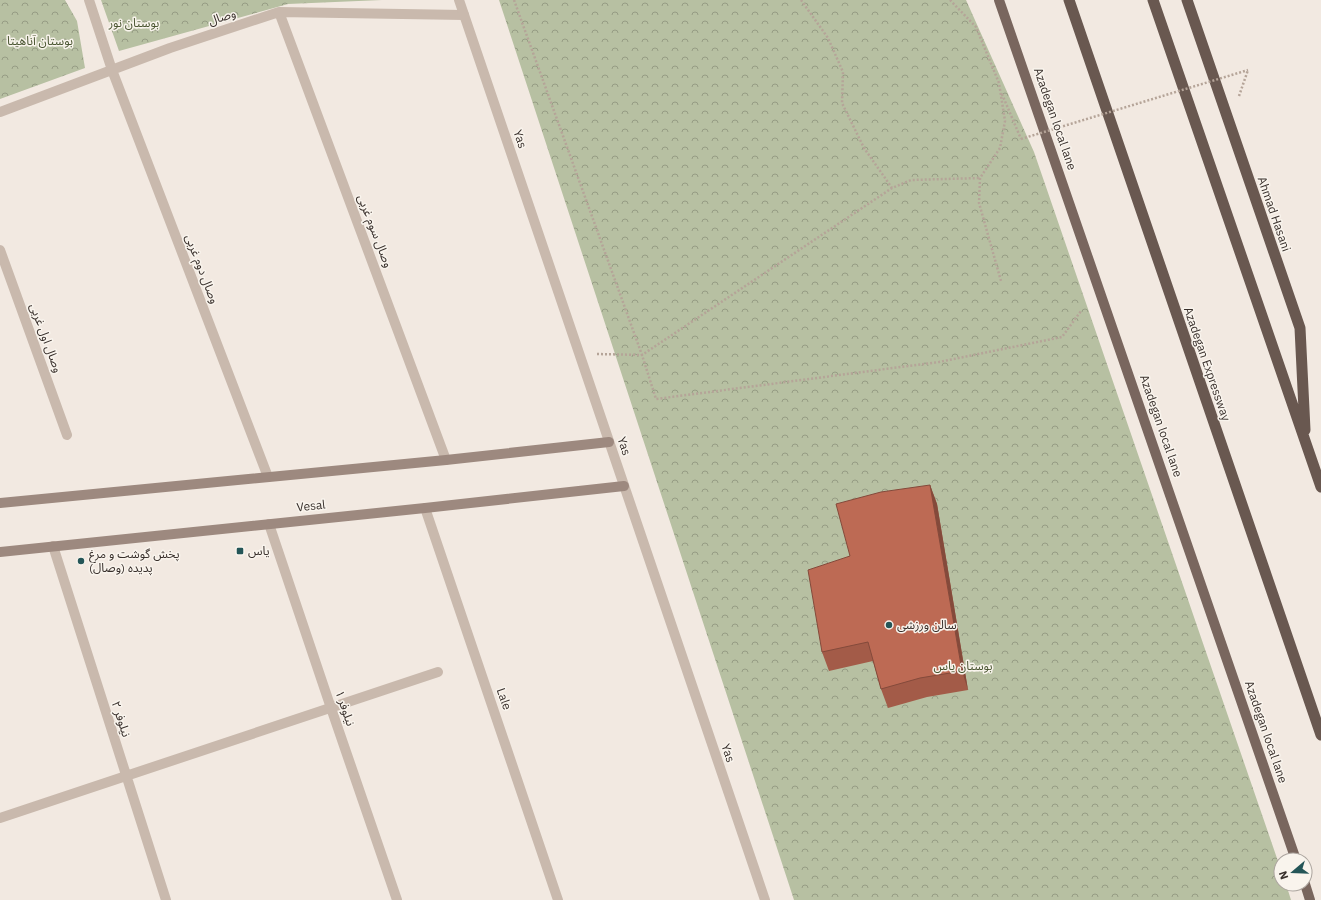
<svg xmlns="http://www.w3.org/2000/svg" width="1321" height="900" font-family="'IBM Plex Sans','Noto Sans Arabic',sans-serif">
  <defs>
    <pattern id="park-crowns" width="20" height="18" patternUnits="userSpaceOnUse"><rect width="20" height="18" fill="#b7c0a2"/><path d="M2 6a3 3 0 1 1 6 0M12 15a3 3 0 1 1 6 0" fill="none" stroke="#969c84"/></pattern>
  </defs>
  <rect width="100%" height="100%" fill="#f2e9e1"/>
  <path fill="url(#park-crowns)" d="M0,0H65L77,21L85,68L0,99Z
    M101,0H382L288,4L119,51Z
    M499,0H966L1034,152L1281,870V884H1286L1291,900H794Z"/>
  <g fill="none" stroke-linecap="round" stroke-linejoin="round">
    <path stroke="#b5a498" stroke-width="2.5" stroke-dasharray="2 2" stroke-linecap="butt" d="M514,0L642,355L656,399L939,362L1062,337L1081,311
      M801,0L828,38L843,72L842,103L864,148L892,188
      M950,0L976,27L999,83L1005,121L1000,148L980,178L979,203L1001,281
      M1002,94L1021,139
      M1239,96L1248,70
      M597,354L642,355L892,188L911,180L980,178"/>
    <path stroke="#c9b9ad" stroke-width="10" d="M89,0L112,70L268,477
      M279,12L446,460
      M0,112L170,48L279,12L464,15
      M0,250L67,435
      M425,508L558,900
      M269,524L331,708L397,900
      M53,546L166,900
      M0,818L438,672"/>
    <path stroke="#c9b9ad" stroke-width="10" d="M459,0L765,900"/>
    <path stroke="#9d897f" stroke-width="10" d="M0,503L446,460L609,442
      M0,552L425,508L624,486"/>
    <path stroke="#79665e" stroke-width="10" d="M999,0L1296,860
      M1305,884L1310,900"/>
    <path stroke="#695850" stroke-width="11" d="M1069,0L1321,735
      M1153,0L1321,487
      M1187,0L1300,328L1305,430"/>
    <path stroke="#b5a498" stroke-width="2.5" stroke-dasharray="2 2" stroke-linecap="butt" d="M1021,139L1248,70"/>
  </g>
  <path fill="#a35b48" d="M930,485L937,504L968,690L927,697L888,708L881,689L873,661L829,671L822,652L850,556Z"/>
  <path fill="#844a3b" d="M930,485L937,504L968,690L962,671Z"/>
  <path fill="#bd6a54" stroke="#844a3b" d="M930,485L962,671L920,678L881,689L868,642L822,652L808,570L850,556L836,504L881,492Z"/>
  <g fill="#245557" stroke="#f9f4ed" stroke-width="1.5">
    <rect x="236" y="547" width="8" height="8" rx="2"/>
    <circle cx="81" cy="561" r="4"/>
    <circle cx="889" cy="625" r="4"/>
  </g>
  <g text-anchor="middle" stroke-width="3" stroke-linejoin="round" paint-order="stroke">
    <g font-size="12" fill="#382f2b" stroke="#f9f4ed">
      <text transform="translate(222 17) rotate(-18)" y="4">وصال</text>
      <text transform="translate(1055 119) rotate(71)" y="4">Azadegan local lane</text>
      <text transform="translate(520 139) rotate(71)" y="4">Yas</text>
      <text transform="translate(1274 214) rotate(71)" y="4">Ahmad Hasani</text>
      <text transform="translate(375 231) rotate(69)" y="4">وصال سوم غربی</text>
      <text transform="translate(202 269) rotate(69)" y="4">وصال دوم غربی</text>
      <text transform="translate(46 338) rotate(70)" y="4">وصال اول غربی</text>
      <text transform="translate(1207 364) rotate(71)" y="4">Azadegan Expressway</text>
      <text transform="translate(1161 426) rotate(71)" y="4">Azadegan local lane</text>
      <text transform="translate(624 446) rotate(71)" y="4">Yas</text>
      <text transform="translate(311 506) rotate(-6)" y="4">Vesal</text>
      <text transform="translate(504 699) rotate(71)" y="4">Lale</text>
      <text transform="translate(345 708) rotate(71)" y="4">نیلوفر ۱</text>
      <text transform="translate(121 719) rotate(72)" y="4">نیلوفر ۲</text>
      <text transform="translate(1266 732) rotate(71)" y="4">Azadegan local lane</text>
      <text transform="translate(728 753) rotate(71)" y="4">Yas</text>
    </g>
    <g font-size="12" fill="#495531" stroke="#f9f4ed">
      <text x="134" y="27">بوستان نور</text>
      <text x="40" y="45">بوستان آناهیتا</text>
      <text x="963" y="670">بوستان یاس</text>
    </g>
    <g font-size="12" fill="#382f2b" stroke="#f9f4ed" text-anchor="start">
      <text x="248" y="555">یاس</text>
      <text x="89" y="558">پخش گوشت و مرغ<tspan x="89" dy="14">پدیده (وصال)</tspan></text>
      <text x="897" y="629">سالن ورزشی</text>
    </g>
  </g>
  <g transform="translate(1293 872) rotate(251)"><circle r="19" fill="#f9f4ed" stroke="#aca59f"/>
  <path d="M0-3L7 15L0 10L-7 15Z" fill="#245557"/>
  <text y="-6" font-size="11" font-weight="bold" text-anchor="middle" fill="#382f2b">N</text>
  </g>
</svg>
